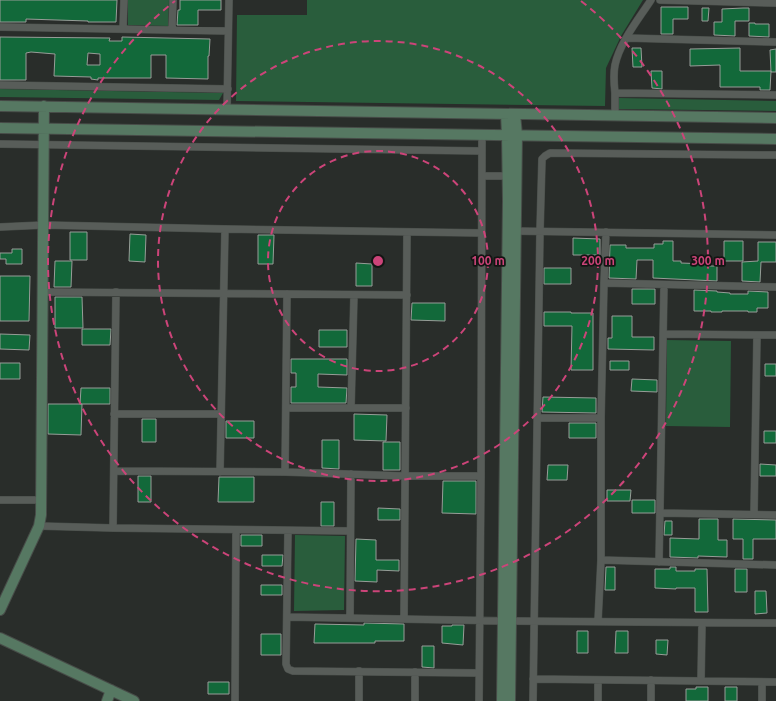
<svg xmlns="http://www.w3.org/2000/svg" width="776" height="701" font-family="Ubuntu,sans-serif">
  <rect width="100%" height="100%" fill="#292d2a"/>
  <path fill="#295d3c" d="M128,0H169L168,26L128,25Z
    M307,0H643L621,36L606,68L605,106L236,101L237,15H307Z
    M0,89L223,93L219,100L0,97Z
    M619,98L776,101V111L619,109Z
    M667,340L731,341L730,427L666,426Z
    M295,535L345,536L344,610L294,611Z"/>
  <path fill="#12693a" stroke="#979d98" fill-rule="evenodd" d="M0,0H117L116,22H88V21L26,19V22H0Z
    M180,0H221V10H198V25H177L178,10H180Z
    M661,7H688V19H673V34H661Z
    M702,8H709L708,21H702Z
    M743,8H749V21H735V36L714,35V22H722V9Z
    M749,23H755V24H769V37L749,36Z
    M0,37L110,38L109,41H122V37L210,39L209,56H208V79L166,78V55H151V78H98V80L91,79V77L54,76L55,54L31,52L26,53V80H0ZM88,53L100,54V65H87Z
    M632,48H641L642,67H633Z
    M740,48V71H771L770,90H760V87H720V65L690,66V49Z
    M776,49V72H771L770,50Z
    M651,71H662V89L652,88Z
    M70,232H87V260H70Z
    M130,234L146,235L145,262L129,261Z
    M258,235H274L273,264H258Z
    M573,238L600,239V255H573Z
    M663,241H673V261H681V263L707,264V266H717V281L653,278V260H637L636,279L609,278L610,245H626V248H654V244H663Z
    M724,241H743V261H724Z
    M758,242H776V262H761L760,282L742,281V262L758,261Z
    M12,249H22V264H6V259H0V253H12Z
    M55,261H72L71,287H54Z
    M356,263L372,264V286H356Z
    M544,268H571V284H544Z
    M0,276H30L29,321H0Z
    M632,289H655V304H632Z
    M694,290L717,291V292L730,293V294H748V291L768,292V308H757V312H748V311H722V312H711V311H694Z
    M55,297H82L83,328H55Z
    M412,303H445V321L411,320Z
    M544,312H571V313H593V370H571L572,326H544Z
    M612,316H632V337H654V350L608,349V338H612Z
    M82,329H111L110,345H82Z
    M319,330H347V347H319Z
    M0,334L30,335L29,350L0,349Z
    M291,359H347V375L318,374V387L347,388L346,403H291V387H296V373H291Z
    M610,361H629V370H610Z
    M0,363H20V379H0Z
    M765,364H776V376H765Z
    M632,379L657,380V392L631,391Z
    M81,388H110V404H80Z
    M543,397L596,398V413L542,412Z
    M48,404H82L81,435L48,434Z
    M354,414L387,415L386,441L354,440Z
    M142,419H156V442H142Z
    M226,421H254V438H226Z
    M569,423H596V438H569Z
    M764,431H776V443H764Z
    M322,440H339V469L322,468Z
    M383,442H400V470H383Z
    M760,464L776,465V476H760Z
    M548,465H568L567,480H547Z
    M138,476H151V502H138Z
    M220,477H254V502H218L219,477Z
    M443,481H476V514L442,513Z
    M607,490H631L630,501H607Z
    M632,500H655V513H632Z
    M321,502H334V526H321Z
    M378,508L400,509V520H378Z
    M699,519H718V540H727V557L698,556V558L670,557V538L699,539Z
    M733,519L776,520V539H753V559H743V539H733Z
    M665,521H672V535H664Z
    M241,535H262V546H241Z
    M356,539L376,540V560H399V571L377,570V582L355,581Z
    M262,555H283L282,566H262Z
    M606,567H615V590H605Z
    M670,567H676V571H695V569H707L708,612H695V588H676V589L655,588V569H670Z
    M735,569H747V592H735Z
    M261,585H282V595H261Z
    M755,591H766L767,613L755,614Z
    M364,623L404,624V641H375V643H314L315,624L364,625Z
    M452,625H464L463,645L442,643V626H452Z
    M577,631H588V653H577Z
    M616,631H628V653H615Z
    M261,634H281V655H261Z
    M656,640H668L667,655L656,654Z
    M422,646H434V668L422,667Z
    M208,682H229V694H208Z
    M696,687H708V701H686V689H696Z
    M725,687H737V701H725Z"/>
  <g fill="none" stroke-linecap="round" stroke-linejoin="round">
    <defs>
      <path id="street" d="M660,0L776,3
        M0,27L228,31
        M123,29L124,0
        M172,30L173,0
        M627,38L776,42
        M0,85L228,89
        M615,93L776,95
        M227,109L229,0
        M615,115C615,108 615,101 615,93C614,84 613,75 615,65C620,42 638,20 651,0
        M0,144L482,151
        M483,176H508
        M0,227L44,225L225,229L482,233
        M512,231L776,235
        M604,283L776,287
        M43,292L407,295
        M663,334L776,335
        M286,408H406
        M351,408L354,295
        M114,414H221
        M537,418H601
        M114,471L285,472L405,476H481
        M220,472L225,229
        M285,472L287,294
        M0,500H42
        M660,513L776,515
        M754,514L757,335
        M39,526L113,528L350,531
        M113,528L116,292
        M288,531L286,664L288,669L293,671L479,673
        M601,560L776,565
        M659,562L664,285
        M287,617L511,621L776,623
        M350,618L351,474
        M404,619L407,232
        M598,621L601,560V418L604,283L606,232
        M533,679L776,682
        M701,681L702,623
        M235,701L236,530
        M359,701V671
        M415,701V672
        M479,701L481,476L482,135
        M533,701L540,231L542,159L545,156L550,153L776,155
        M598,701V680
        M651,701V680
        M762,701V682"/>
      <path id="secondary" d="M0,106L776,118
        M0,128L776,139
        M0,610L39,526L41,515L44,106
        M0,638L134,701
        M107,701L111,690
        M502,701L508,201L507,135L506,114
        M510,701L517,135L515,114"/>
    </defs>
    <use href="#street" stroke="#474c48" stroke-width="8"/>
    <use href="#secondary" stroke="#474c48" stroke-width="12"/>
    <use href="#street" stroke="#585d59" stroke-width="7"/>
    <use href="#secondary" stroke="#567862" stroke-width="10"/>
  </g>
  <g fill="none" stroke="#cc4479" stroke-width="2" stroke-dasharray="7 5">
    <circle cx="378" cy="261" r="110"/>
    <circle cx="378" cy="261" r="220"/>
    <path d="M581 1A330 330 0 1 1 175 1"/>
  </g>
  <circle cx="378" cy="261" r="6" fill="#cc4479" stroke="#131513" stroke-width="2"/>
  <g font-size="12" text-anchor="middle" font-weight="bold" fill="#cc4479" stroke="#131513" stroke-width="3.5" stroke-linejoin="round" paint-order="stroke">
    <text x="488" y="265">100 m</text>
    <text x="598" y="265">200 m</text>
    <text x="708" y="265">300 m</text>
  </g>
</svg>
